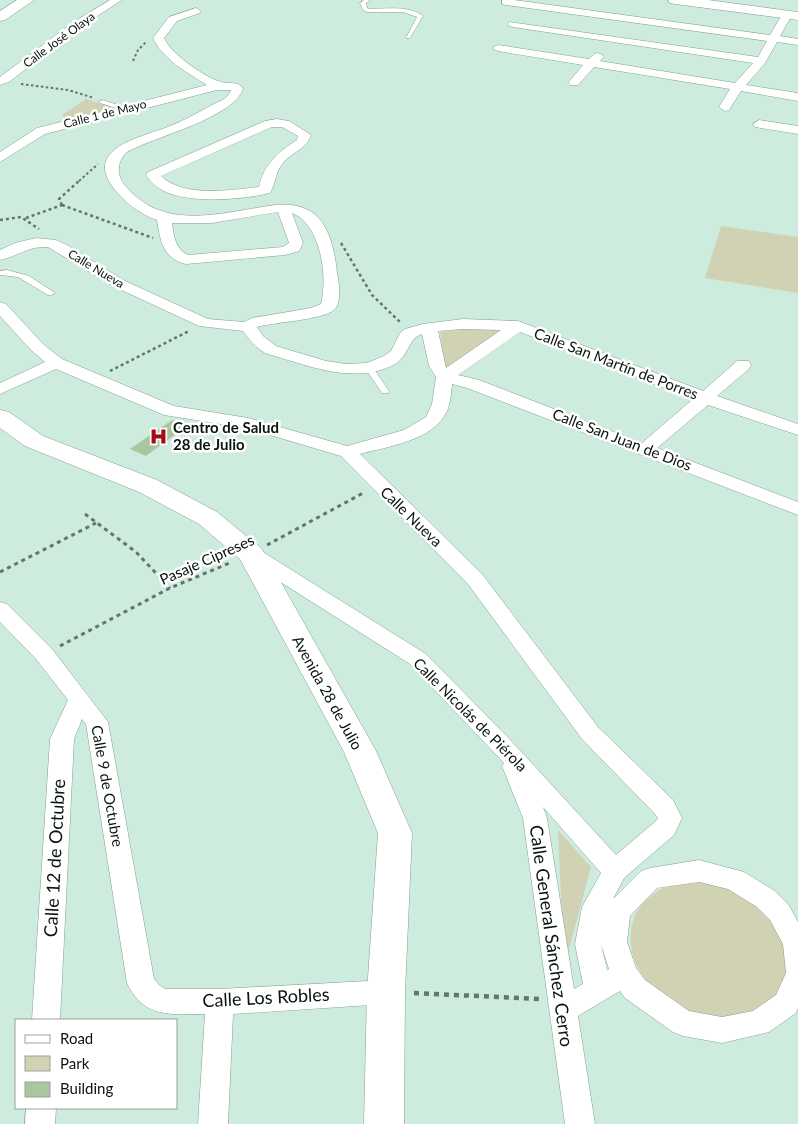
<svg xmlns="http://www.w3.org/2000/svg" width="798" height="1124" font-family="Lato,sans-serif">
  <rect width="100%" height="100%" fill="#cdecdd"/>
  <path fill="#d1d2b3" d="M86,99L112,107L115,108L65,119L62,115Z
    M721,226L798,237V293L705,278Z
    M445,328L497,329L498,332L451,367H445L440,330Z
    M558,830L591,867L564,968Z
    M704,881C712,883 723,884 730,887C738,891 768,913 773,919C795,945 794,991 762,1007C750,1014 736,1018 722,1018C678,1017 625,979 631,931C633,916 639,905 651,896C659,889 670,883 682,882C689,881 697,881 704,881Z"/>
  <path fill="#abc69f" d="M172,420L188,425L146,456L130,449Z"/>
  <g fill="none" stroke-linecap="round" stroke-linejoin="round">
    <defs>
      <path id="lane" d="M364,0H370L366,3L367,8L370,9C386,9 409,5 423,16L410,38H406L417,17L403,12H367L363,10L360,3Z
        M102,100L128,108L129,109L126,111L100,103L99,102Z
        M7,270L29,276L55,293L51,295H48L18,277L0,275V271Z
        M366,366H372L389,391L388,393H382L365,368Z"/>
      <path id="street" d="M110,0H122L80,27L9,82L0,85V77L72,23Z
        M502,0H514L770,35L783,13H791L792,15L780,36L798,39V45L777,42L765,63L746,85L798,93V101L741,91L729,110L725,111L719,107L730,89L594,67L578,85H570L568,83L583,65L498,51L492,48L498,45L589,59L594,54L598,53L604,56L600,61L735,83L753,63L513,27L509,26L508,24L509,22L758,57L767,41L506,5L502,4Z
        M196,8L201,11L200,13L177,21L164,38C171,54 202,75 218,81C226,85 236,80 243,88C235,118 153,137 127,152C118,160 116,173 123,183C158,228 207,216 256,208C274,205 290,201 308,210C329,220 335,252 337,273C339,282 342,303 334,310C322,320 274,322 257,327L263,336L276,346L326,361L346,364L367,363L384,356L391,351L400,333L405,329L423,324L463,319L518,321L703,391L737,361H749L751,365L749,369L717,396L798,424V435L708,405L657,448L798,502V515L467,388L452,384C451,393 451,402 447,411C433,441 389,446 360,454L482,574L598,727L673,800L682,818L674,835L624,878L613,899L641,871L650,868L699,860L744,872L775,891L788,904L798,922V1008L796,1013L769,1032L722,1043L683,1036L673,1032L625,998L620,991L578,1016L595,1124H565L523,818L502,766L504,763L410,664L244,559L241,554L244,549L251,548L258,549L426,654L516,746L616,855L656,821L658,818L655,814L582,739L468,584L341,456L246,428L164,415L56,369L0,394V383L45,362L31,350L0,316V302L6,304L43,344L62,359L174,406L248,418L347,446L404,430L426,417L432,404L436,377L429,366L422,334C408,338 409,356 395,364C362,382 324,371 291,361C282,358 273,356 265,353C256,348 249,339 243,331L199,326L113,286L48,247C27,246 19,256 0,260V250L15,243L36,238L56,240L69,246L123,280L208,319L244,322L252,318L311,308L321,304C328,277 321,224 292,213L303,243L299,251L285,255L186,264C163,259 160,240 157,220C139,214 123,201 112,186C85,148 142,137 165,128C181,122 196,114 210,106C218,102 228,99 231,90H217L45,134L0,162V152L37,128L207,85C187,72 163,60 153,38L169,17ZM278,212L289,243L283,247L188,255C175,249 174,236 172,223H212ZM463,329L501,330L446,368L438,331ZM520,332L693,399L642,443L479,380L458,375ZM543,807L601,873L582,907L575,944L583,984L574,989L547,818ZM699,882L728,889L757,907L770,920L783,944L786,973L776,995L753,1011L722,1017L689,1011L645,980L636,968L627,942L630,916L657,888ZM601,944L609,969L607,970Z
        M277,119L289,121L311,135C307,149 292,152 283,163C275,172 276,183 270,193C242,200 181,205 157,187C153,184 149,179 146,175L148,172L265,121ZM272,127H282L298,136L297,140C278,152 264,164 259,187C231,190 183,198 161,176Z
        M759,120L798,126V134L755,127L753,124Z
        M0,602L7,604L52,649L108,722L154,979L159,985L165,989H220L386,980L396,983L400,992L396,1001L386,1004L233,1014L228,1124H198L205,1014C171,1014 144,1019 127,983L86,724L82,719L74,739L60,1020H32L50,739L68,700L36,659L0,622Z
        M26,1108H56L55,1124H25Z"/>
      <path id="secondary" d="M17,0H34L5,20L0,21V11Z
        M668,0H708L798,12V20L675,4L670,3Z
        M0,410L9,412L43,436L157,480L217,512L261,548L265,554L376,751L412,833L405,992L404,1124H364L367,992L378,833L344,752L240,559L199,524L139,492L25,446L0,428Z"/>
    </defs>
    <use href="#lane" stroke="#83a092" stroke-width="1"/>
    <use href="#street" stroke="#83a092" stroke-width="1"/>
    <use href="#secondary" stroke="#83a092" stroke-width="1"/>
    <path stroke="#62766c" stroke-width="2" stroke-dasharray="2.5 2.5" stroke-linecap="butt" d="M133,61L138,50L146,42
      M21,84L68,90L94,98
      M79,181L98,164"/>
    <path stroke="#62766c" stroke-width="2.5" stroke-dasharray="3 3" stroke-linecap="butt" d="M62,205L153,238
      M62,205L59,199L80,180
      M26,218L62,205
      M0,220L21,217L39,229
      M341,243L372,295L401,323
      M110,371L189,331"/>
    <path stroke="#62766c" stroke-width="3" stroke-dasharray="4 4" stroke-linecap="butt" d="M85,514L136,552L170,588
      M267,545L365,492
      M0,572L96,523
      M60,646L170,588L232,562"/>
    <path stroke="#62766c" stroke-width="4.5" stroke-dasharray="5 5" stroke-linecap="butt" d="M414,993L540,999"/>
    <use href="#lane" fill="#fff" fill-rule="evenodd"/>
    <use href="#street" fill="#fff" fill-rule="evenodd"/>
    <use href="#secondary" fill="#fff" fill-rule="evenodd"/>
  </g>
  <defs>
    <symbol id="hospital-bare" viewBox="-9 -9 18 18"><path d="M-5-5h3v3.5h4V-5h3V5h-3V1.5h-4V5h-3Z" fill="#a40c15" stroke="#fff" stroke-width="2.5" paint-order="stroke"/></symbol>
  </defs>
  <g fill-rule="evenodd">
    <use href="#hospital-bare" x="146" y="424" width="25" height="25"/>
  </g>
  <g text-anchor="middle" stroke-width="5" stroke-linejoin="round" paint-order="stroke">
    <g font-size="12" fill="#0a1510" stroke="#fff">
      <text transform="translate(59 40) rotate(-36)" y="4">Calle José Olaya</text>
      <text transform="translate(105 114) rotate(-14)" y="4">Calle 1 de Mayo</text>
      <text transform="translate(96 269) rotate(31)" y="4">Calle Nueva</text>
    </g>
    <g font-size="15" fill="#0a1510" stroke="#fff">
      <text transform="translate(616 364) rotate(21)" y="5">Calle San Martín de Porres</text>
      <text transform="translate(622 440) rotate(21)" y="5">Calle San Juan de Dios</text>
      <text transform="translate(411 517) rotate(44)" y="5">Calle Nueva</text>
      <text transform="translate(207 560) rotate(-24)" y="5">Pasaje Cipreses</text>
      <text transform="translate(327 693) rotate(61)" y="5">Avenida 28 de Julio</text>
      <text transform="translate(470 715) rotate(45)" y="5">Calle Nicolás de Piérola</text>
      <text transform="translate(107 786) rotate(80)" y="5">Calle 9 de Octubre</text>
    </g>
    <g font-size="15" font-weight="bold" fill="#0a1510" stroke="#fff" text-anchor="start">
      <text x="173" y="433">Centro de Salud<tspan x="173" dy="17">28 de Julio</tspan></text>
    </g>
    <g font-size="18" fill="#0a1510" stroke="#fff">
      <text transform="translate(55 858) rotate(-87)" y="6">Calle 12 de Octubre</text>
      <text transform="translate(551 936) rotate(82)" y="6">Calle General Sánchez Cerro</text>
      <text transform="translate(266 998) rotate(-3)" y="6">Calle Los Robles</text>
    </g>
  </g>
  <rect x="15" y="1019" width="162" height="90" fill="#ffffff" stroke="#9da19f"/>
  <rect x="25" y="1035" width="25" height="8" fill="#ffffff" stroke="#9da19f"/>
  <text x="60" y="1044" font-size="15" fill="#0a1510">Road</text>
  <rect x="25" y="1056" width="25" height="15" fill="#d1d2b3" stroke="#9da19f"/>
  <text x="60" y="1069" font-size="15" fill="#0a1510">Park</text>
  <rect x="25" y="1082" width="25" height="15" fill="#abc69f" stroke="#9da19f"/>
  <text x="60" y="1094" font-size="15" fill="#0a1510">Building</text>
</svg>
